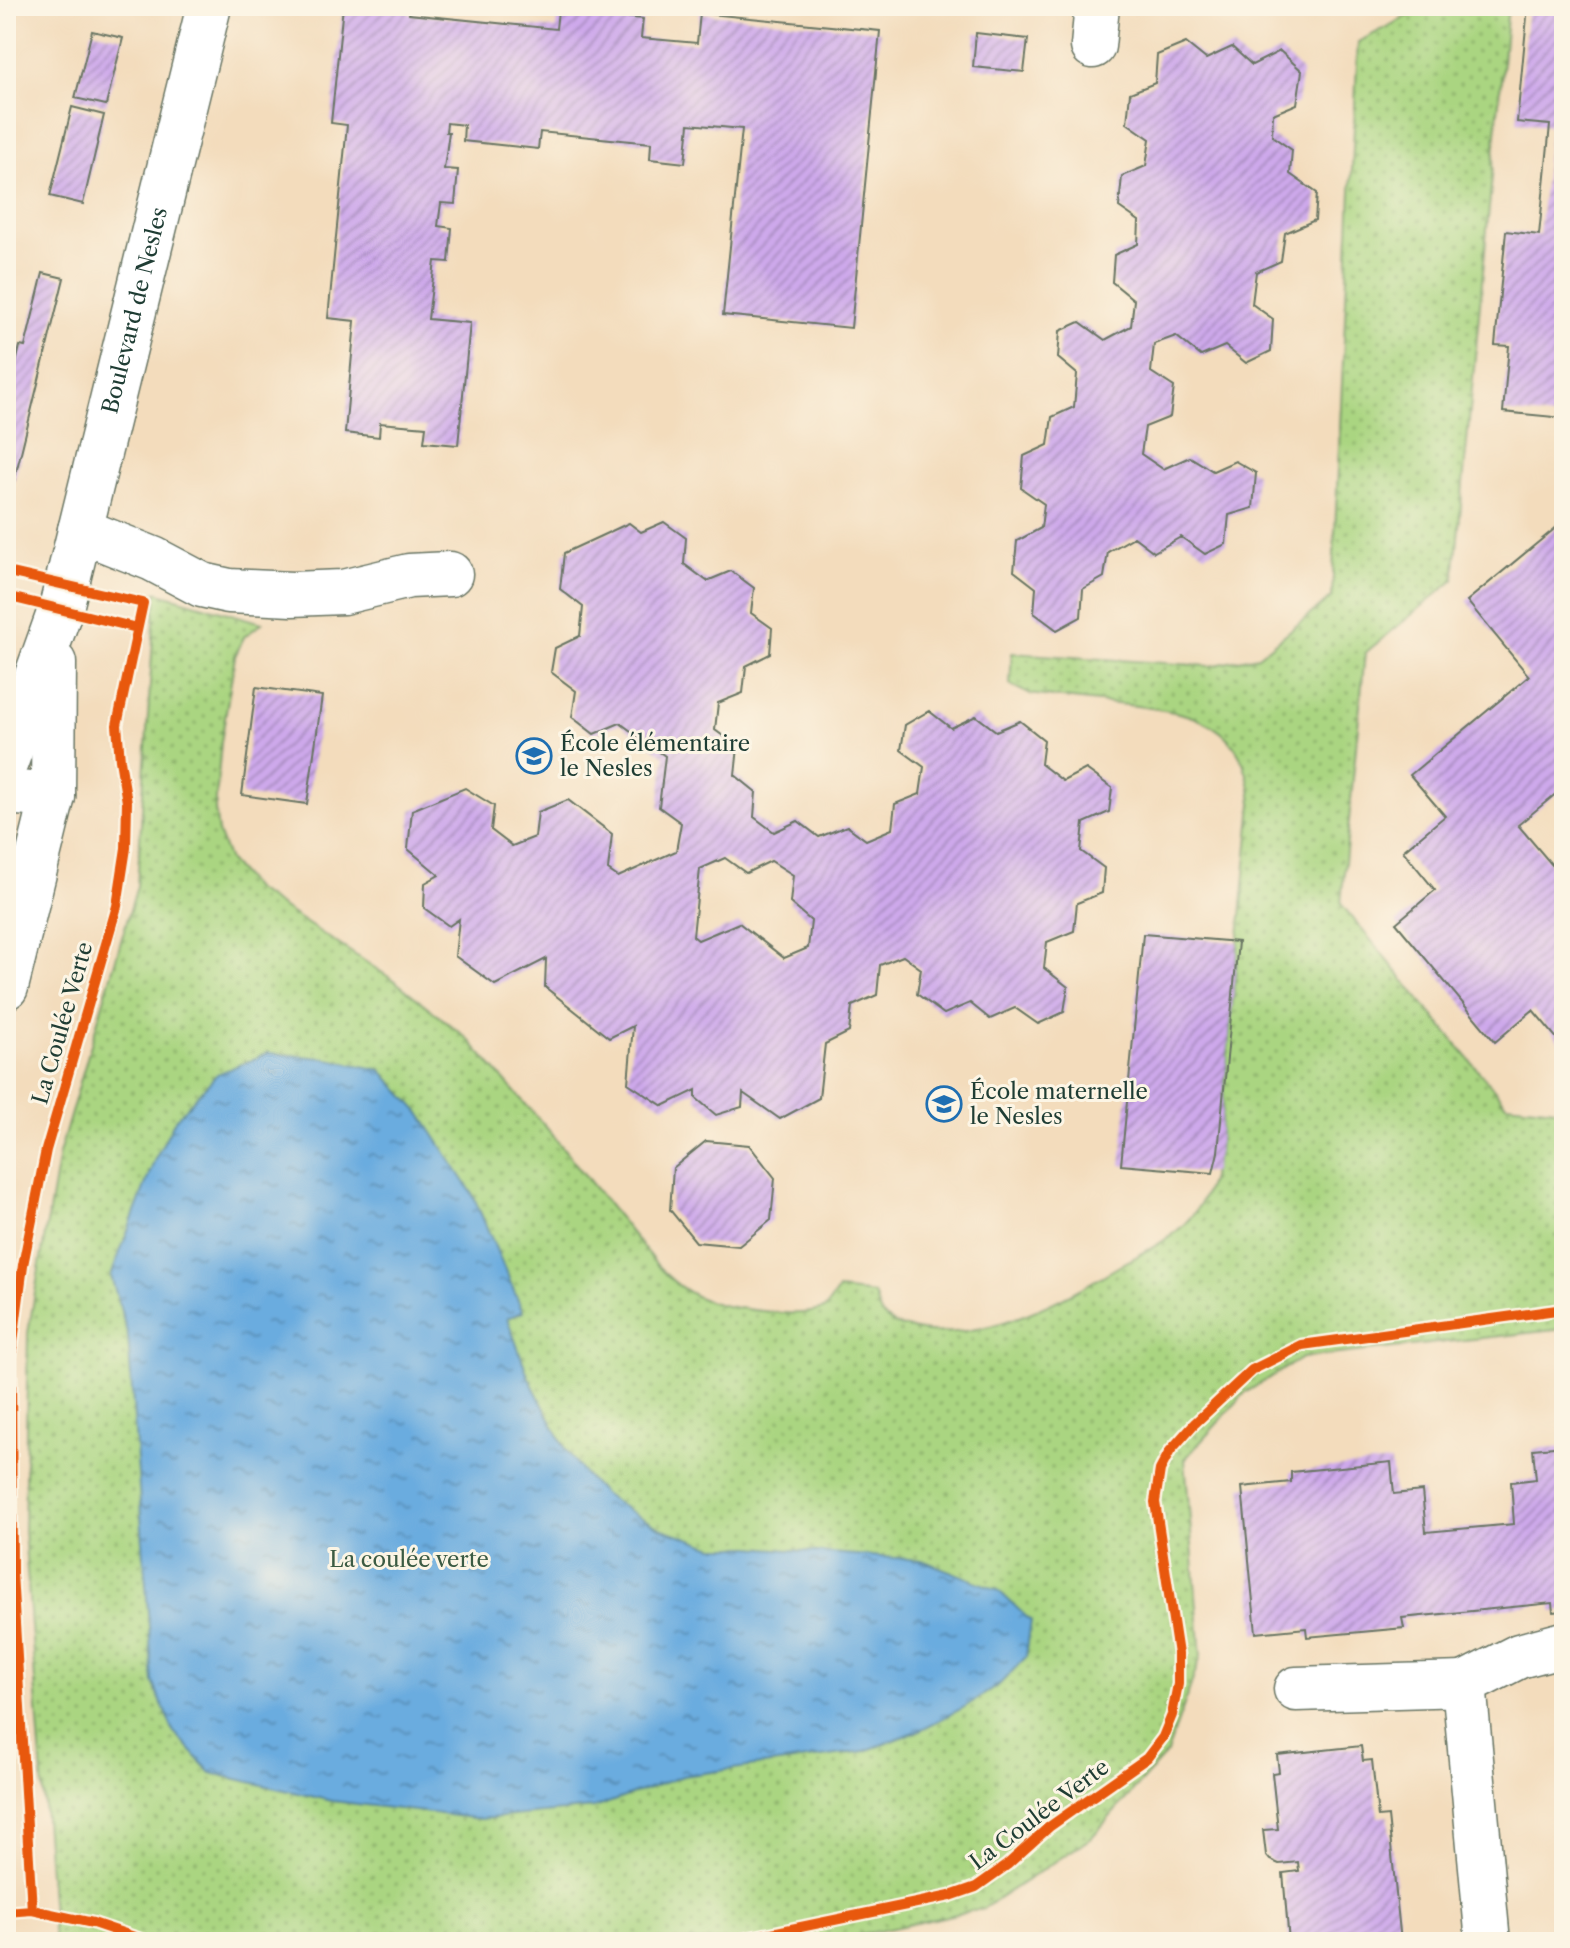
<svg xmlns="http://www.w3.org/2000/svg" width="1570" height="1948" font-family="'Libre Caslon Text',serif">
  <defs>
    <pattern id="green-dots" width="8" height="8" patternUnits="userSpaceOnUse" patternTransform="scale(2)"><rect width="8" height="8" fill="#aad581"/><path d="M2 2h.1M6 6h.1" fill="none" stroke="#8aae6a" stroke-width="1.8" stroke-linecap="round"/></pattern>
    <pattern id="water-ripples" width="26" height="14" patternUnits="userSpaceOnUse" patternTransform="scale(2)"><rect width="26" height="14" fill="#6bacdf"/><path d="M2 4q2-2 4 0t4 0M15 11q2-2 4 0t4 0" fill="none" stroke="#578db6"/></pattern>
    <pattern id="building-hatch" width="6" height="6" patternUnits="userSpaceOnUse" patternTransform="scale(2)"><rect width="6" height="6" fill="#cea9eb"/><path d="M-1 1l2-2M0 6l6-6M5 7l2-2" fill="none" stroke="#a78bbf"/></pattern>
  </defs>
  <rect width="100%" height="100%" fill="#fcf5e5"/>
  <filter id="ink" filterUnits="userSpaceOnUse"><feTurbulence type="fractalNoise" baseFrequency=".0125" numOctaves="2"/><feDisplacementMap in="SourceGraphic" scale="16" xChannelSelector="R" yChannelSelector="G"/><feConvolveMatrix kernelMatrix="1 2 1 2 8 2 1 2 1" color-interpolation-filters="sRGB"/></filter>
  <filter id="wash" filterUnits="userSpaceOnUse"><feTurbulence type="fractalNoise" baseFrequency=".006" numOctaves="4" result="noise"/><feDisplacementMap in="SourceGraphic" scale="32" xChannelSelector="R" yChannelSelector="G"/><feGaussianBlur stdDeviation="1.8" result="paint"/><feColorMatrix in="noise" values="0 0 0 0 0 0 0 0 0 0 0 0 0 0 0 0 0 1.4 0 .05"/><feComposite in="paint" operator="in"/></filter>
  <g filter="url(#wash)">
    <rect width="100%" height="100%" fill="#f3dcbc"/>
    <path fill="url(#green-dots)" stroke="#64895a" stroke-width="2" d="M1427,6H1508L1454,580L1365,653L1341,904L1506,1104L1564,1110V1329L1302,1358L1245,1393L1185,1459L1201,1656L1167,1753L1091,1838L984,1908L829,1942H54L24,1530L28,1333L59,1154L137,886L156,592L262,623L244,637L235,656L221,742L215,810L218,832L229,861L254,889L395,981L468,1039L551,1133L656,1264C687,1300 717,1307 763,1311C785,1314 803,1315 825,1309L838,1290L874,1294C876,1299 877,1307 880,1312C886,1322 899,1327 911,1329C982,1346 1064,1299 1123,1264C1146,1251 1172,1239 1189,1219C1206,1200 1212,1177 1218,1152L1252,803C1245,722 1197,713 1128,705C1095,702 1062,698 1029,694L1010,685L1012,653L1210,666L1258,656L1332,597L1358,42Z"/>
    <path fill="url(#water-ripples)" stroke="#45748a" stroke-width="2" d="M268,1053L323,1058L381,1070L420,1113L472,1193L523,1312L507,1318L529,1378L565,1448L585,1475L603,1494L628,1510L660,1528L714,1547H751L922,1560L998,1590L1031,1621L1026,1657L999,1685L963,1708L920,1730L865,1751L683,1776L594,1808L481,1819L332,1801L211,1773L173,1731L153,1682L128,1336L111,1276L155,1159L175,1120L217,1074Z"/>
    <g id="blocks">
      <path fill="url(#building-hatch)" fill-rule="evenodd" d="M6,6H18L7,48H6Z
        M343,6H410L409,14L556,29L558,10L643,19L641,38L697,43L700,13L880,31L851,328L723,315L742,129L689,124L685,163L650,159L651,143L540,132L538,149L463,141L464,125L447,123L446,132H449L444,169L458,170L455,204L441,203L438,226L452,228L449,262L435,261L428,319L470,323L458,445L424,442L426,427L380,423L379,437L345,433L355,321L328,318L347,125L331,123Z
        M1528,6H1564V418L1503,412L1509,346L1495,345L1506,231L1539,235L1550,125L1517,122Z
        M92,31L123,38L106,105L75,98Z
        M976,33L1028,39L1024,72L973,67Z
        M1186,43L1206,59L1232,47L1252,65L1280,51L1302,71L1297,104L1273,114L1272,136L1292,150L1290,174L1317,193L1315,220L1285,233L1281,261L1256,272L1252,304L1273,319L1271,351L1246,363L1225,346L1201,356L1176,336L1154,344L1151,372L1174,387L1170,417L1145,427L1141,454L1163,469L1190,457L1213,471L1235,461L1256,473L1253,508L1229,515L1226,544L1205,554L1181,537L1154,552L1134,537L1108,552L1104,577L1083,589L1081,617L1057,630L1034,613L1036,588L1014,571L1017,541L1041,528L1044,504L1021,488L1024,456L1048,445L1052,417L1074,407L1077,374L1058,358L1060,331L1080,322L1105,340L1131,326L1134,300L1112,282L1114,255L1138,244L1139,221L1119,207L1122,176L1146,166L1150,139L1127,123L1130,93L1155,83L1157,55Z
        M72,107L104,115L83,204L50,196Z
        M43,273L64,278L14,481L6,478V408L20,346L25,347Z
        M1564,521V787L1518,825L1564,879V1047L1533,1010L1495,1042L1396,923L1435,890L1403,851L1445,816L1410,775L1529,676L1467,601Z
        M664,522L686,538L684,564L707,581L731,571L754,588L751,613L772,628L770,654L746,666L743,693L718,703L715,730L738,747L735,775L756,792L754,817L774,832L798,821L819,837L847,826L866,840L892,829L895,804L920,794L924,767L901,750L905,725L929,711L951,728L976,716L996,731L1020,721L1044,740L1041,764L1063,781L1086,769L1112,788L1109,812L1084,823L1081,851L1104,868L1102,893L1077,903L1074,931L1047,942L1044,968L1068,987L1064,1012L1038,1024L1015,1008L990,1019L970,1003L944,1014L917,994L921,969L903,956L880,965L877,995L852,1006L849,1032L825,1044L819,1098L780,1119L743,1093L742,1107L716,1115L696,1098V1090L663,1106L628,1083L633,1026L609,1038L545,987L546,959L495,985L455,956L459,919L449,926L424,908L425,883L439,875L408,849L412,810L465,788L494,806L491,830L512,846L535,837L538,812L568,800L612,834L608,870L618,877L676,851L681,823L659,807L665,756L620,723L594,734L572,717L576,691L551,672L555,648L580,636L583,607L560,589L564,553L629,523L641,532ZM725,858L746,873L771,861L793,875L790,903L811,921L808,948L784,958L739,923L698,940L693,936L700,869Z
        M256,687L322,696L307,804L242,795Z
        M1143,934L1238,942L1218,1152L1213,1173L1121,1165Z
        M706,1141L749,1145L775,1178L771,1220L739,1246L696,1242L670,1210L673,1168Z
        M1564,1446V1611L1553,1612L1552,1603L1402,1618L1404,1628L1307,1637L1306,1628L1256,1633L1242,1487L1291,1482V1472L1391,1462L1394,1494L1422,1491L1426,1532L1514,1524L1511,1482L1536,1479L1533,1449Z
        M1361,1746L1363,1761L1372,1760L1378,1817L1388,1816L1401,1942H1289L1283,1873L1299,1871L1298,1862L1279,1864L1270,1860L1266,1855L1263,1830L1278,1829L1272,1773L1279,1772L1277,1755Z"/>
    </g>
  </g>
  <g filter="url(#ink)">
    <use href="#blocks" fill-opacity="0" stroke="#697564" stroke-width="2"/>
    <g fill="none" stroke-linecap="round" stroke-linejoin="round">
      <defs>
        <g id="minor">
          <path d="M1093,46L1097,6"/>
          <path d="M80,530L153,559L202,585L229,591L292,594L343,592L409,576L450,574"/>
          <path id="s1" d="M6,762L61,608L209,6"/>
          <path d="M6,792L53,796"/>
          <path d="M6,987L53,796L54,663"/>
          <path d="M1464,1684L1519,1656L1564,1644"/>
          <path d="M1296,1689L1464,1684L1488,1942"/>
        </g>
      </defs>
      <use href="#minor" stroke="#697564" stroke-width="47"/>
      <use href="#minor" stroke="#fff" stroke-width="44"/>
      <defs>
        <path id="cycleway" d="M6,580L8,572L143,603L117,725L120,760L127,802L126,848L117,906L46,1150L23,1265L11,1357L12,1573L32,1910
          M6,596L137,628
          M6,1912L32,1910L93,1923L149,1942
          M728,1942L950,1896L976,1887L1007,1865L1049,1827L1147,1758L1163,1737L1172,1715L1178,1684V1654L1155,1502L1160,1470L1170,1451L1194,1424L1252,1370L1302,1345L1564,1309"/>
      </defs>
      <use href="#cycleway" stroke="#fcf5e5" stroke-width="15"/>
      <use href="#cycleway" stroke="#e8590c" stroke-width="10"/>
    </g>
  </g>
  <defs>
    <symbol id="school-ring" viewBox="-11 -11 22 22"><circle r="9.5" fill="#fcf5e5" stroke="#1f6fb2" stroke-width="1.5"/><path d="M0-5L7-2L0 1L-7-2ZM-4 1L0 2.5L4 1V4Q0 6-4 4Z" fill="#1f6fb2"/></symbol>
  </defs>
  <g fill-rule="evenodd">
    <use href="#school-ring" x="514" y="736" width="40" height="40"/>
    <use href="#school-ring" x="924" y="1084" width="40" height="40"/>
  </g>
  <g text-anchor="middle" stroke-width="6" stroke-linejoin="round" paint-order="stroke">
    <g font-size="22" fill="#1f3d34" stroke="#fcf5e5">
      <text dy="8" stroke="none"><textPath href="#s1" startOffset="470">Boulevard de Nesles</textPath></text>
      <text transform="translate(62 1023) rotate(-74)" y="8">La Coulée Verte</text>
      <text transform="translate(1039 1814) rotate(-37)" y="8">La Coulée Verte</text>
    </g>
    <g font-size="22" fill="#1f3d34" stroke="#fcf5e5" text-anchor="start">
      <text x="560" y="751">École élémentaire<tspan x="560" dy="25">le Nesles</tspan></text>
      <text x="970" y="1099">École maternelle<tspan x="970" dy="25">le Nesles</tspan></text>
    </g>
    <g font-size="22" fill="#3b5b43" stroke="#fcf5e5">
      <text x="409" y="1567">La coulée verte</text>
    </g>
  </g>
  <rect width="1570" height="1948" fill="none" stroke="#fcf5e5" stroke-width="32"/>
</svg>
